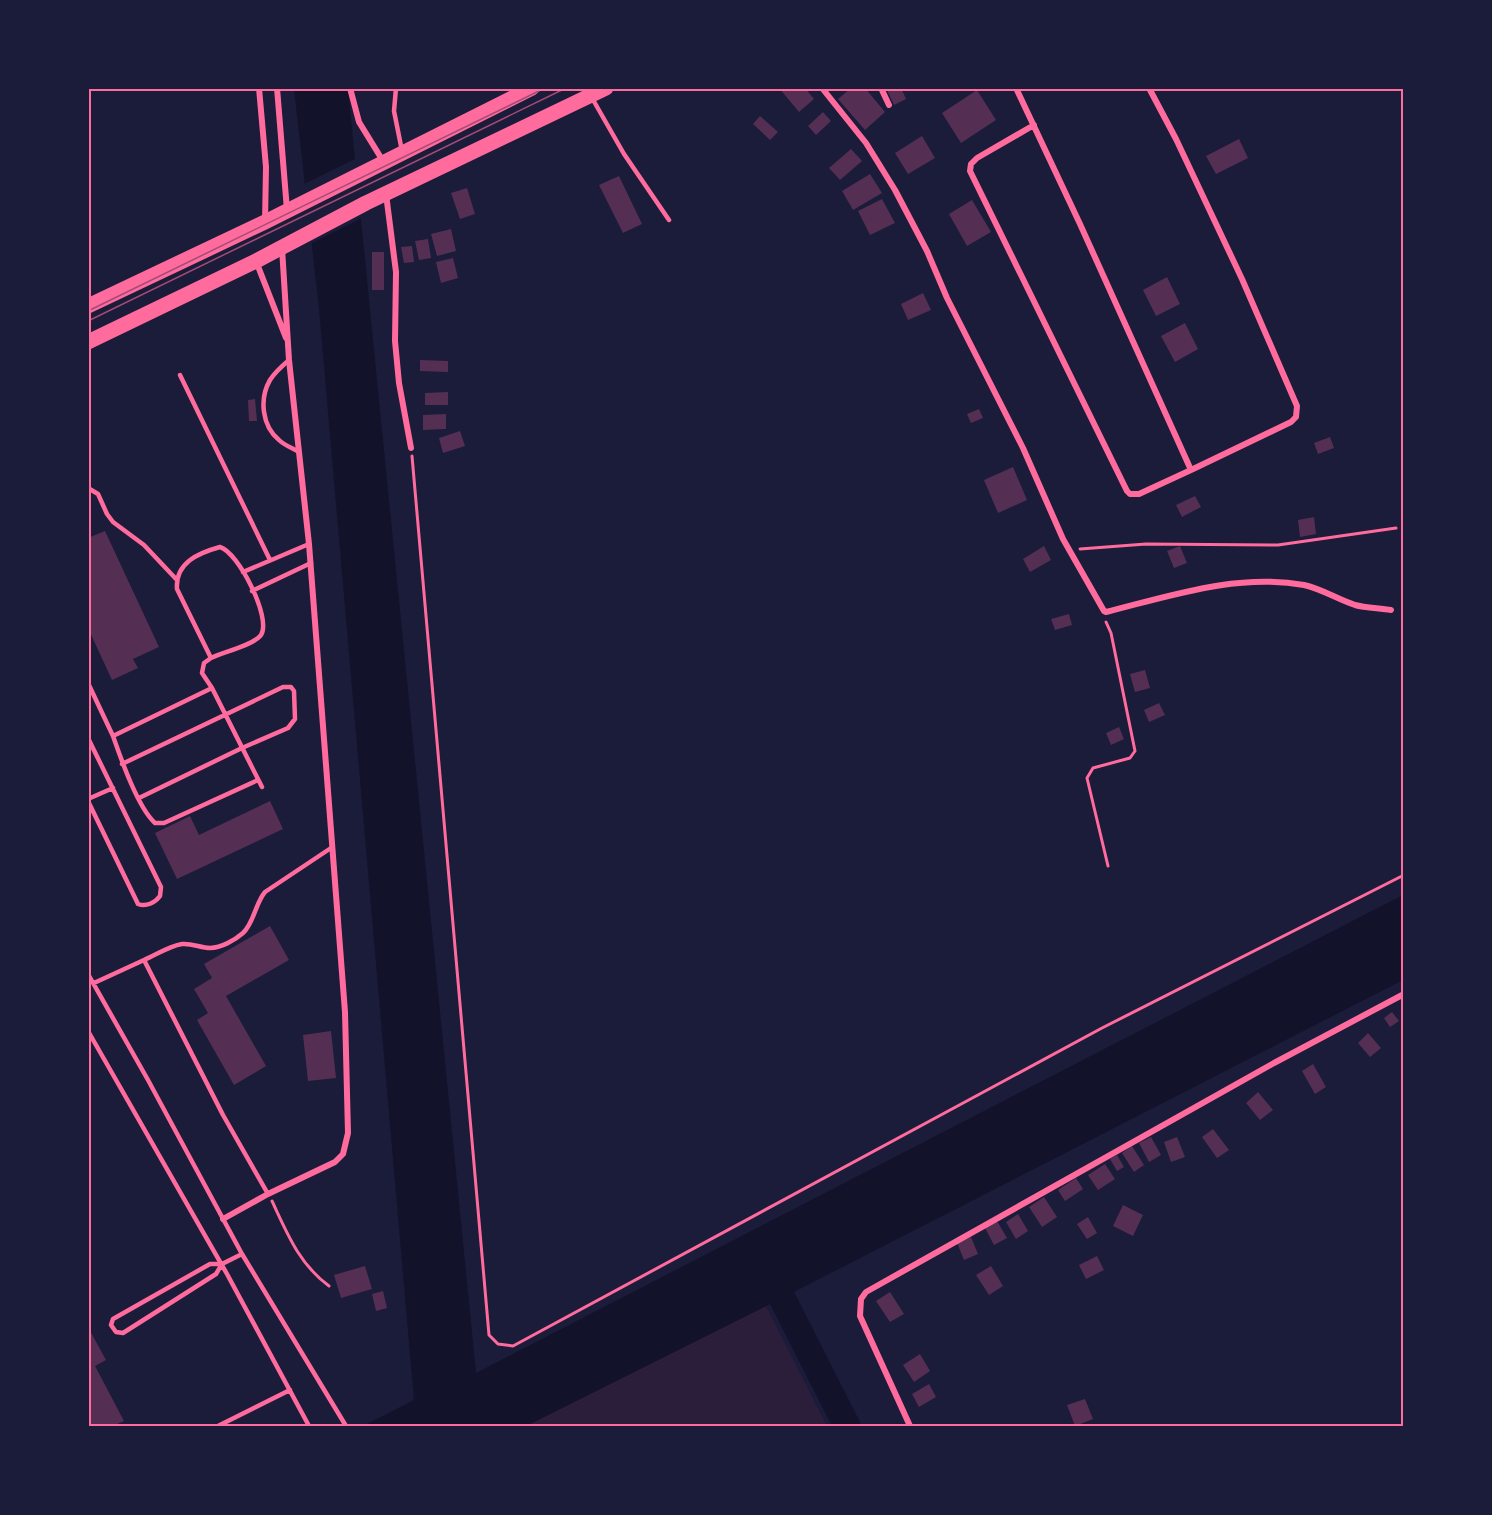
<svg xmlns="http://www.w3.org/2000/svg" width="1492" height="1515" font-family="Rubik,sans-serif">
  <rect width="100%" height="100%" fill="#1b1b3a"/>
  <path fill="#2a1e3b" d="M766,1306L827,1426H526Z"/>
  <path fill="#12122b" d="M294,89H348L476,1373L1403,895V980L782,1298L526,1426H363L414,1400L319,308Z"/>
  <path fill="#1b1b3a" d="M357,158L364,217L308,245L302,185Z"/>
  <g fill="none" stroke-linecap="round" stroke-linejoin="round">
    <path stroke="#12122b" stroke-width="27" d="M782,1298L847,1426"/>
  </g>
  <path fill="#542f53" d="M779,88H805L814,99L799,112Z
    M851,88H865L885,112L865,130L838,99Z
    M886,88H901L906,99L894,105Z
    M977,90L996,120L961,143L942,113Z
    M823,112L831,121L816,135L808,126Z
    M760,116L778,132L770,140L753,124Z
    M922,136L935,158L908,174L895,153Z
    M1239,139L1248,158L1216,174L1206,156Z
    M851,149L862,161L840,180L829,168Z
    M870,174L882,193L853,210L842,191Z
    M619,176L642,224L623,233L599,185Z
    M467,188L475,214L460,219L451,193Z
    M882,199L895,223L870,235L858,211Z
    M972,200L991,232L967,246L949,214Z
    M451,229L456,251L437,256L431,234Z
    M428,239L431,258L419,260L415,241Z
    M412,246L414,262L404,263L401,247Z
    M372,252H384V290H372Z
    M453,258L458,278L441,283L436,262Z
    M1167,277L1180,304L1156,316L1143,290Z
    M923,293L931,310L908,320L901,304Z
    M1185,323L1198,349L1175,362L1161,336Z
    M420,360L448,361V372L420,371Z
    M448,392V405H425V393Z
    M255,399L257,421H249L248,400Z
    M979,409L983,418L971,423L967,414Z
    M446,414V429L423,430V415Z
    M460,431L465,446L443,453L439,438Z
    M1330,437L1334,448L1318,454L1314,443Z
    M1013,467L1027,500L998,513L984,480Z
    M1195,496L1201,507L1182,517L1176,505Z
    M1314,517L1316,534L1300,537L1298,520Z
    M105,531L159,647L133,659L138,668L112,680L88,628V538Z
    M1044,546L1051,560L1030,572L1023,559Z
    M1180,546L1187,563L1174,568L1167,551Z
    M1069,614L1072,625L1055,630L1051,619Z
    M1145,670L1150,688L1135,692L1130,674Z
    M1159,703L1165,715L1149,722L1144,710Z
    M1119,727L1124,739L1111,745L1106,733Z
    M270,801L283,829L177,879L155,833L190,816L199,835Z
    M270,926L289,960L226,996L266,1066L234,1085L197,1020L208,1013L194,989L212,978L204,964Z
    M1392,1012L1399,1021L1390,1027L1384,1018Z
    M331,1031L336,1078L308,1081L303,1035Z
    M1368,1033L1381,1048L1370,1057L1358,1043Z
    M1313,1064L1326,1087L1315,1094L1302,1071Z
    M1258,1092L1273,1110L1260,1120L1246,1103Z
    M1213,1129L1229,1150L1217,1158L1202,1137Z
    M1151,1137L1161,1155L1149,1162L1139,1143Z
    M1177,1137L1185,1157L1171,1162L1164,1142Z
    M1132,1146L1144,1165L1134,1172L1122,1153Z
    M1117,1155L1124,1167L1117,1171L1110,1159Z
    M1105,1164L1115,1179L1098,1190L1088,1175Z
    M1076,1178L1083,1189L1065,1201L1058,1190Z
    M1044,1197L1057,1217L1042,1227L1029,1207Z
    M1123,1205L1143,1215L1133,1236L1113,1226Z
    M1018,1214L1028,1231L1016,1239L1006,1222Z
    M1088,1217L1097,1233L1087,1239L1077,1224Z
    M997,1221L1007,1238L994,1245L985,1228Z
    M971,1237L978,1254L964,1260L957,1243Z
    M1097,1256L1104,1270L1086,1279L1079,1265Z
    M365,1266L372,1289L341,1298L334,1275Z
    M991,1266L1003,1286L989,1295L976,1275Z
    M383,1291L387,1308L376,1311L372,1294Z
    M890,1292L904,1314L890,1322L876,1301Z
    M88,1327L106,1360L95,1366L124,1421L113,1426H88Z
    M920,1354L930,1371L914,1382L903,1365Z
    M929,1384L936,1397L919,1407L912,1394Z
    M1085,1399L1093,1419L1075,1426L1067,1405Z"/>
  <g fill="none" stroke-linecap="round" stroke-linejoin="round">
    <path stroke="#ff6b9d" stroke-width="3" d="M412,456L489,1335L498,1344L513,1346L1102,1028L1404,875
      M1080,549L1146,544L1278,545L1396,528
      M1106,622L1111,633L1135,751L1130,758L1093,768L1087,778L1108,866
      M272,1201C287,1233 299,1264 329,1286"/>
    <path stroke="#ff6b9d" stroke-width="4.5" d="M396,88L394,111L402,151
      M592,98L624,154L669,220
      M289,360C282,366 275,372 270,380C259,399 262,426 279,440C284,445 292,448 299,452
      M180,375L270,560
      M88,488L98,494L107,514L113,522L144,545L177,580
      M220,547C238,552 272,618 261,635C254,645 223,652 211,658L177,589C175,563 198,553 220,547Z
      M243,572L309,544
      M252,591L311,563
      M88,683L113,736L212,688L202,673L204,663L211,658
      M212,688L262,787
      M113,736C121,759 138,808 155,823H164L258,780
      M88,738L161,887L160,896C155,903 146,907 138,904L88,801
      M122,764L283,687H291L294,691L295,719L288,728L242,748L139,798
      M88,799L113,788
      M144,960C156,955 169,946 182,944C192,943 201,948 210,948C221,948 235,940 243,933C254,923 255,904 265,892L331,848
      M88,974L148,1080L242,1254L346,1426
      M94,983L144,960L223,1115L268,1194
      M88,1031L227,1274L309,1426
      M222,1264L216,1274L123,1333L116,1332L111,1325L113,1319L210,1264H222L242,1254
      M218,1426L290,1390"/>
    <path stroke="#ff6b9d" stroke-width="6" d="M259,88L266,167L265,222
      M277,88L287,210
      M350,88L359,122L383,161
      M822,88L866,143L895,190L927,251L947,298L1023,448L1063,539L1104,611L1106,612C1170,596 1237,573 1304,585C1322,589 1337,599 1355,605C1366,608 1380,608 1391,610
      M881,88L889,105
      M1016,88L1080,224L1191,470L1139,494H1130L1127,491L970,171L971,164L977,158L1034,125
      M1149,88L1176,139L1242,279L1297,406L1296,417L1291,422L1191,470
      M386,194L396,272L395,341L399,383L411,448
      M256,261L286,338
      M223,1219L268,1194L335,1162L343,1154L348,1133L345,1012L309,544L289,360L282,248
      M910,1426L860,1316L861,1299L866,1292L1274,1063L1404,994"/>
    <path stroke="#ff6b9d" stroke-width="15" d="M88,306L265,222L532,88
      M88,342L256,261L366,203L606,88"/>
    <path stroke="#a44b75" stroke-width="1.5" d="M88,311L545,88
      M88,321L566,88"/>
  </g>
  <rect width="1492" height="1515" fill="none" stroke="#1b1b3a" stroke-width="180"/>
  <rect x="90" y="90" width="1312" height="1335" fill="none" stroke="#ff6b9d" stroke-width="2"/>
</svg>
